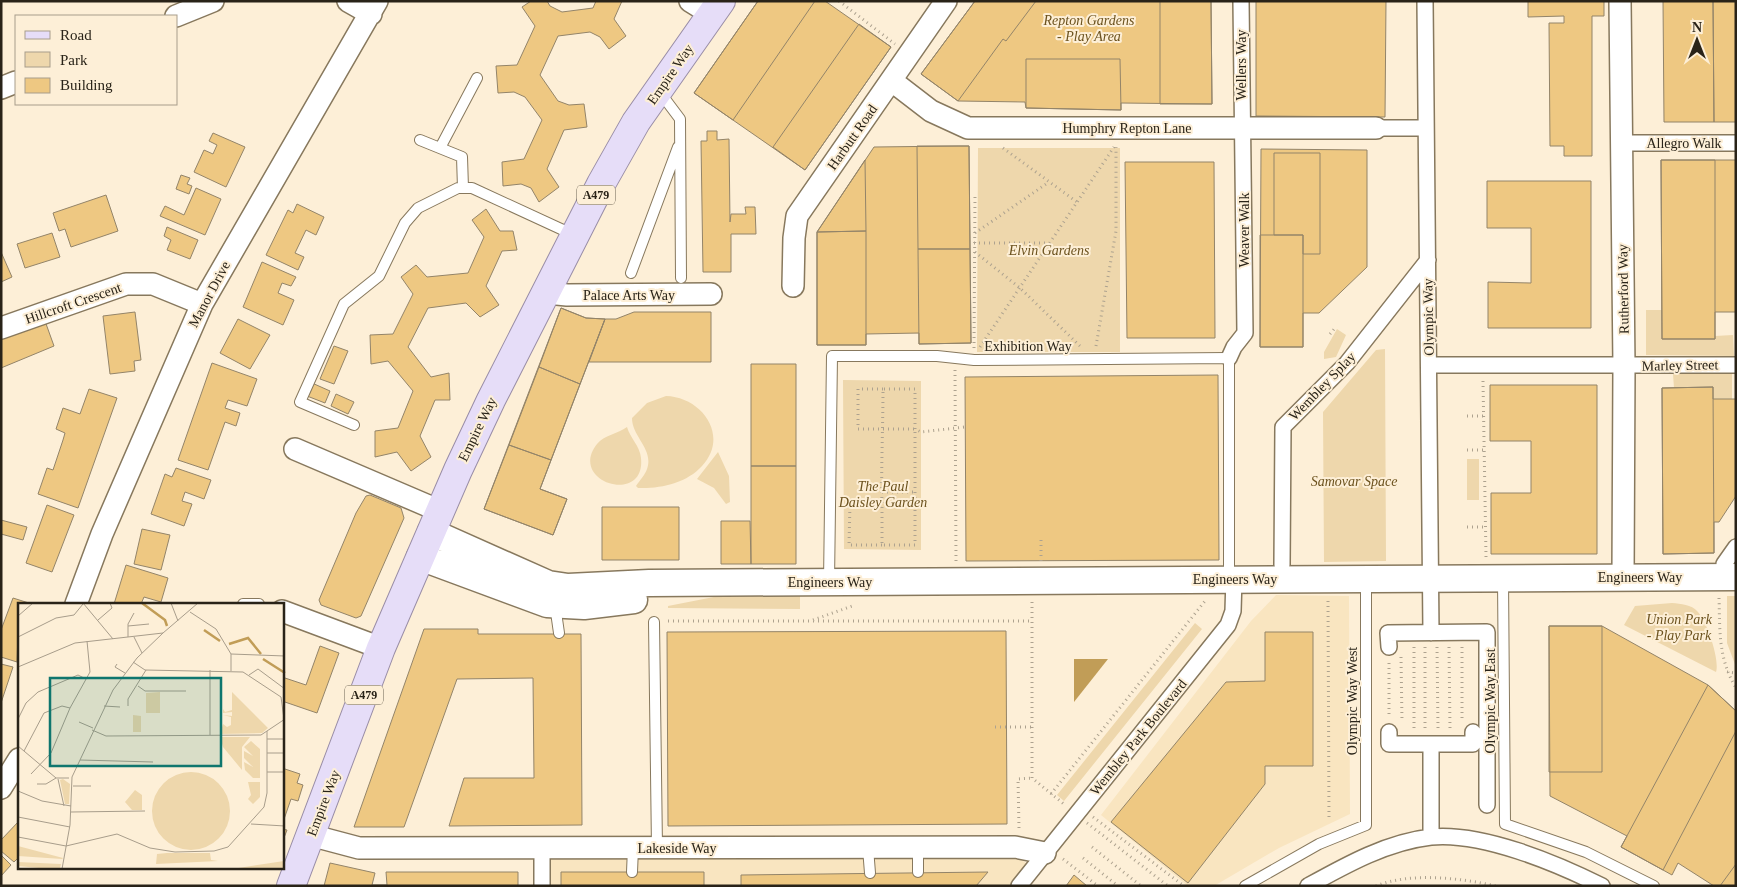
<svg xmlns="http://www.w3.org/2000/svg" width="1737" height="887" font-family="'Times New Roman',serif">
  <rect width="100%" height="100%" fill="#fdefd7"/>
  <path fill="#f9e5c0" d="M1276,595L1349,596L1350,814L1279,848L1214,886H1188L1101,815L1251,621Z
    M538,855L1018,856L1032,869L1018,886H538Z"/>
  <path fill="#eed7ac" d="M978,148H1120V352H977Z
    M1646,310H1662V339H1715V336L1733,335L1734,356L1646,355Z
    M1337,329L1346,335L1336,357L1324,359V352Z
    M1385,349L1386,561L1324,562L1323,412L1376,350Z
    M1732,373V399H1713V387L1674,388L1673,374Z
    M843,380L921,381V550L844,549Z
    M666,396C702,397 730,436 702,466C687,483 660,489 638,488L636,486C640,480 645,475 647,469C654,449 632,437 632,418L647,403Z
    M627,427C630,438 640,446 641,458C646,506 567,482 597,444C604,435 618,434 627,427Z
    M718,452L729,476L730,502L726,504L714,488L697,479Z
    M1467,459H1479V500H1467Z
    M719,596H800V609L668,608V606Z
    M1727,596H1736V667L1727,643Z
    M1672,603C1681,604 1691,604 1698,612C1707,622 1720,660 1716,672L1624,625L1635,606Z
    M1195,623L1202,629L1064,801L1057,795Z"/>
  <path fill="#c19d57" d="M1074,659H1108L1074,702Z"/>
  <path fill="#eec882" stroke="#938469" d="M531,1H547L550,6L562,12L593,8L596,1H622L614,19L626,36L609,49L600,37L590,32L558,36L540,75L558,101L569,105L584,104L587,127L564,130L547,169L559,187L539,202L531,188L521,184L503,186L502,162L524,159L542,120L525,97L514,92L498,93L496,66L517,65L535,26L522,7Z
    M758,1H815L733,120L694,93Z
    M758,1H825L891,47L805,170L694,93Z
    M975,1H1036L1006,41L1003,39L958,101L921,74Z
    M975,1H1211L1212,104L1121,103V110L1026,108L1025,102L958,101L921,74Z
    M1160,1H1211L1212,104H1160Z
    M1256,1H1386L1385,117L1256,116Z
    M1528,1H1604V16H1592V156H1564V146H1550L1549,23H1564V16L1528,17Z
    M1663,1H1713L1714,122H1664Z
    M1713,1H1735L1736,4V122H1714Z
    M859,24L891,47L805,170L773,147Z
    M1026,59H1120L1121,110L1026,108Z
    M707,131H717V140L729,139L730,222L731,214H746L745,207H755L756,234H731V272H703L701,141H707Z
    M213,133L245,147L226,187L194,172L204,150L213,154L217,145L209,141Z
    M917,146H969L970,249H918Z
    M958,146H969L971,343L919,344V333L866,334V345H817V232L874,147Z
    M1261,149L1367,150V267L1319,313H1303V347H1260Z
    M1274,153H1320V254H1303V235H1274Z
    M865,160L866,231L817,232Z
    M1661,160H1715V339H1662Z
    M1661,160H1736V312H1715V339H1662Z
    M1125,162H1214L1215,338H1127Z
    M181,175L190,178L187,184L192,186L189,194L176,189Z
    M1487,181H1591V328H1488V282L1531,283V228H1487Z
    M196,188L221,199L205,235L160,216L165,206L184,215Z
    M106,195L118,231L71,247L65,229L59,231L53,213Z
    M297,204L324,217L316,235L306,230L295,253L304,257L298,270L266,255L288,210L293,213Z
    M486,209L500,231H513L517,250L502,251L486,286L499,305L480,317L466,303L428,308L408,347L431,377L449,373L450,400H435L420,436L431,457L411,471L397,452L375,457V431L398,428L413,391L388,361L371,364L370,335L393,334L413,294L401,277L416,265L427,277L468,273L484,237L472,220Z
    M167,227L198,240L190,259L167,250L171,240L164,236Z
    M866,231V345H817V232Z
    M52,233L60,257L25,268L17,244Z
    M1260,235H1303V347H1260Z
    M918,249H970L971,343L919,344Z
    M1,252L12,277L1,282Z
    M262,262L296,277L291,286L282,283L278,293L294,300L283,325L243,307Z
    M561,308L586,318L605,319L540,489L567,499L553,535L484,509Z
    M561,308L586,318L605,319L580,384L539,367Z
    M135,312L141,360L134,361L135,371L110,374L103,316Z
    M634,312H711V362H589L605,319H616Z
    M238,319L270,335L250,369L220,353Z
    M45,321L54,346L1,368V339Z
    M334,346L348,351L334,384L320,379Z
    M212,363L257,379L247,406L228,400L225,408L240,413L236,426L225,422L208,470L178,460Z
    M751,364H796V466H751Z
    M539,367L580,384L551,460L509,445Z
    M1218,375L1219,560L966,561L965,377Z
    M312,383L330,391L325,403L307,396Z
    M1490,385H1597V554H1491V493H1531V441H1490Z
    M1713,387L1714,553L1663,554L1662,388Z
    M1713,387V399H1736V496L1719,522H1714V553L1663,554L1662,388Z
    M89,389L117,398L78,508L38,494L47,468L53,470L63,440L65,433L56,429L63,408L80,414Z
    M336,394L354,402L348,414L331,406Z
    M509,445L551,460L540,489L567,499L553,535L484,509Z
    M751,466H796V564H751Z
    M176,468L211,480L204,499L185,492L182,501L192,504L184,526L151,514L165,474L172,477Z
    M370,495L401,508L404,518L361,616L356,618L321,605L319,600L356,513L366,496Z
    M47,505L74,515L52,572L26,563Z
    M602,507H679V560H602Z
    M1,520L27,527L23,540L1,534Z
    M721,521H750L751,564H721Z
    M142,529L170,535L161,570L134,564Z
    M126,565L168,578L161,602L144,597L141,604H114Z
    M13,598L32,604H19L17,662L1,657V630Z
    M1549,626H1602V772H1549Z
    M1549,626H1602L1708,685L1736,711V886H1714L1678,863L1672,875L1663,870L1621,847L1627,836L1550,796Z
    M424,629H478V634H581L582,825L449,826L464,778H534L533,678L457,679L404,827H354Z
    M1006,631L1007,824L668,826L667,632Z
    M1265,632H1313V766H1265V784L1188,883L1111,822L1226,682L1265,681Z
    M320,646L339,653L317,713L282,701V677L306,685Z
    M1,664L13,667L1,703Z
    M1708,685L1736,711V731L1663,870L1621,847Z
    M282,768L300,774L297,783L303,785L298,801L291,799L282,825Z
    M19,821V857L14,862L1,851V840Z
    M282,829L287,830L282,843Z
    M1,855L11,865L1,876Z
    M330,863L375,873L372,885H387L386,872H518V886H324Z
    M1736,864V886H1720Z
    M561,872H704V886H561Z
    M988,872L976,886H741V875Z
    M1074,875L1087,886H1066Z"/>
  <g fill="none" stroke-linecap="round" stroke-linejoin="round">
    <defs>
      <path id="service" d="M659,91L680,119L681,278
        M420,140L462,157L463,188
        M440,148L477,78
        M631,273L678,147
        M354,425L300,402L344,304L379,276L405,223L418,208L458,188H472L574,235
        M1503,579L1505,824L1586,852L1654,886
        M829,582L832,356H937L974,360L1229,358V578
        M243,604H259
        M555,605L559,633
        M654,622L657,848
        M868,848L870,873
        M918,848V872
        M632,872L633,848
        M1245,886L1319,844L1366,825V579"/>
      <path id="pedestrian" d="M1425,1L1431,633
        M1376,128H1426
        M1632,143H1736
        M1229,358L1234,347L1245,333L1241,1
        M1429,365H1736
        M1724,564L1736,547
        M1282,565L1283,427L1347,363L1428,260
        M1389,647L1388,633L1487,632V805
        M1389,732V744H1473V732
        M1431,744V837
        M542,886V849
        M1019,886L1228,625L1233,611L1234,578
        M1308,886C1346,865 1387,842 1431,837C1482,832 1556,863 1602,886"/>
      <path id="minor" d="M348,1L371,14
        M690,1L711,14
        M1620,1L1624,366L1623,577
        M176,16L213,1
        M892,81L931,111L968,128H1376
        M1,88L16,82
        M793,286L794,238L797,216L946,1
        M548,287L557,294L567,295L711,294
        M1,328L126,284H153L202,304
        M295,449L440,511
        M76,604L102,534L202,304L377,1
        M282,611L381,648
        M1,788L19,759
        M310,835L359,848L1015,847L1045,853"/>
      <path id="tertiary" d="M431,532L548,584L568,587L649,583L1736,577
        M420,557L547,604L584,606L634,600"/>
      <path id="primary" d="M291,886L381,648L458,470L491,400L601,184L636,122L721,1"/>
    </defs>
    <use href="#service" stroke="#87785d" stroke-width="12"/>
    <use href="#pedestrian" stroke="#87785d" stroke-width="18"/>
    <use href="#minor" stroke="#87785d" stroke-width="24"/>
    <use href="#tertiary" stroke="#87785d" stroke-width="29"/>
    <use href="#primary" stroke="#998da6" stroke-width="30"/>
    <path stroke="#ada28f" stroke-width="3" stroke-dasharray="1 4" stroke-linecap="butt" d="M839,1L895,44
      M1003,148L1077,202
      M975,233L1049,182
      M974,243H1049
      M975,252L1020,288L1080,346
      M1330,334L1335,328
      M1096,346L1116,231V147
      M980,347L1114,147
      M974,348L975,196
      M955,370L956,561
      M1483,381L1486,557
      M883,389H858V429H915V503L882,504C881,465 883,427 883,389H915V429L921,432L965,427
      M1467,416H1484
      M1467,450H1484
      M882,492H915
      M1467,527H1484
      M1041,540V561
      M882,545H849L850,503L882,504V545H915V503
      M1719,598C1720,631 1718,658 1736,688
      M1328,601L1329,820
      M1032,602V778L1065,805
      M813,620L855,605
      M668,621H1032
      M1414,647V729
      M1425,647V729
      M1437,647L1438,728
      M1449,647L1450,728
      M1462,647V721
      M1401,657L1402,721
      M1389,663V716
      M1727,672L1736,673
      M995,727H1032
      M1051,794L1205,601
      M1093,817L1184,886
      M1087,823L1168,886
      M1019,828L1018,779L1032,778
      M1092,847L1141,886
      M1083,858L1118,886
      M1063,859L1098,886
      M1376,886C1410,872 1461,878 1496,886"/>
    <use href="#service" stroke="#fff" stroke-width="10"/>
    <use href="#pedestrian" stroke="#fff" stroke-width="15"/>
    <use href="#minor" stroke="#fff" stroke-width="21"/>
    <use href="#tertiary" stroke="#fff" stroke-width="26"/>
    <use href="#primary" stroke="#e6ddf8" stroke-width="28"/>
  </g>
  <g text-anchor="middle" stroke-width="4" stroke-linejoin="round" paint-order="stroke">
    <g fill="#fdefd7" stroke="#696051" stroke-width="1">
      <rect x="577" y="185.5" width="38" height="19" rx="4"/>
      <rect x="345" y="685.5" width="38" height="19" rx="4"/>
    </g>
    <g font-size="12" font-weight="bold" fill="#292318">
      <text x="596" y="199">A479</text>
      <text x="364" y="699">A479</text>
    </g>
    <g font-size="14" font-style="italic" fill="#6c521e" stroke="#fdefd7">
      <text x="1089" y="25">Repton Gardens<tspan x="1089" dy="16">- Play Area</tspan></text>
      <text x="1049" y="255">Elvin Gardens</text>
      <text x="1354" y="486">Samovar Space</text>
      <text x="883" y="491">The Paul<tspan x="883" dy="16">Daisley Garden</tspan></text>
      <text x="1679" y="624">Union Park<tspan x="1679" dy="16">- Play Park</tspan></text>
    </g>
    <g font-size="14" fill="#292318" stroke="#fdefd7">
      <text transform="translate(1241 65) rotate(-90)" y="5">Wellers Way</text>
      <text transform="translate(670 74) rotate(-55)" y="5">Empire Way</text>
      <text x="1127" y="133">Humphry Repton Lane</text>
      <text transform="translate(852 137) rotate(-55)" y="5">Harbutt Road</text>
      <text x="1684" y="148">Allegro Walk</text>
      <text transform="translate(1244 230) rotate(-90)" y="5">Weaver Walk</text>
      <text transform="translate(1623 289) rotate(-91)" y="5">Rutherford Way</text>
      <text transform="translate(209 294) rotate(-62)" y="5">Manor Drive</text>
      <text x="629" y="300">Palace Arts Way</text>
      <text transform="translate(73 303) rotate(-19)" y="5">Hillcroft Crescent</text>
      <text transform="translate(1428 317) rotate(-91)" y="5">Olympic Way</text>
      <text x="1028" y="351">Exhibition Way</text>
      <text transform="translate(1680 365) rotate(-1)" y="5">Marley Street</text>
      <text transform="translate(1322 386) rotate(-46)" y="5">Wembley Splay</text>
      <text transform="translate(477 429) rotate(-64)" y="5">Empire Way</text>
      <text x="1640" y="582">Engineers Way</text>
      <text x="1235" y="584">Engineers Way</text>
      <text x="830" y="587">Engineers Way</text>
      <text transform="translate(1352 701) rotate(-90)" y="5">Olympic Way West</text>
      <text transform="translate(1490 701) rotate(-90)" y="5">Olympic Way East</text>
      <text transform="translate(1138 737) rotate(-51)" y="5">Wembley Park Boulevard</text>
      <text transform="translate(323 803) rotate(-69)" y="5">Empire Way</text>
      <text x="677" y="853">Lakeside Way</text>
    </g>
  </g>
  <g transform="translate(18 603)">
    <rect width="266" height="266" fill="#fdefd7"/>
    <path d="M142,89V110H128V90ZM214,89L250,125L244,130L202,131L205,121L209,124L213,122V114L205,112L214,113V109L205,110V106L207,109L214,107ZM115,112L123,113V129H115ZM202,134H232L224,144V167L205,144ZM233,138L242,146V175H235L227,167L226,159L235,164L226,155V148L235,153L226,144ZM134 208a39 39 0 1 1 78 0a39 39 0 1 1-78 0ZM45,176L52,181L51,201H47L42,177ZM230,179H242V194L235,201L230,196L233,192ZM117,187L124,192V207H114L107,199ZM0,243L45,255L44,256L0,253ZM149,250H192L193,257L200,258L138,261L139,251ZM267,258L266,266H214L266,258ZM0,259L43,261L42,265H21L0,263Z" fill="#eed7ac"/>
    <path fill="none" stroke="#c19d57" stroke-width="2.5" d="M124,0L147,17L149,23M186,27L202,38M211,41L230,35L243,51M245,56L267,70"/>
    <path fill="none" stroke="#a89d8b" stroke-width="1" d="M65,0L95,36M153,0L160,18M172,9L198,26L213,51L267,53M0,13L15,0M80,17L94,5L92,0M110,23L131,21M0,34L38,15L56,12L65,1M110,34V21L116,10M116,34L124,50M115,59L127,67L225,69L263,94L266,116M99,61L97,64L107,70M0,64L57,40L145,30L180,0M192,67V132M213,68V51M231,72L240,66L267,86M120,83L127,88H168M86,103L102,104M110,103V96L128,67M0,116L8,100L20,89L60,72L68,76M61,119L75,125M74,127L88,133L243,132L249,128M249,136H267M0,143L38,175H51M6,148L26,110L44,103L52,105M249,150H267M62,157L135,159M249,169H267M13,171L33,150L52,105L72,69L69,38M40,176L46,203M19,181H28L38,175M55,183H73M0,188L24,198L53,203M53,209L127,208M0,214L52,224M233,221L267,223M0,234L48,243M48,243L99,231L132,245L157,249L196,248L210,244L246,204L249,190V128L267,116M44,266L52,222L54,174L95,87L119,55L145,30"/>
    <path fill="#0f766e" fill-opacity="0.15" stroke="#0f766e" stroke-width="2.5" d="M32,75H203V163H32Z"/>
    <rect width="266" height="266" fill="none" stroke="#292318" stroke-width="2.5"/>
  </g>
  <rect width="1737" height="887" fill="none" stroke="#292318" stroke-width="5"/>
  <rect x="15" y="15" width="162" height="90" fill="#fdefd7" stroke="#a89d8b"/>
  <rect x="25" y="31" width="25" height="8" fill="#e6ddf8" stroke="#a89d8b"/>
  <text x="60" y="40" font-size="15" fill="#292318">Road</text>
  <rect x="25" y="52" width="25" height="15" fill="#eed7ac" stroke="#a89d8b"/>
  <text x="60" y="65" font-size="15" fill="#292318">Park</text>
  <rect x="25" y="78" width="25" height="15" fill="#eec882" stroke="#a89d8b"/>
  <text x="60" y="90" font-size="15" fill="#292318">Building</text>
  <g transform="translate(1697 40)" stroke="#fdefd7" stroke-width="4" paint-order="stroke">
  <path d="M0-4L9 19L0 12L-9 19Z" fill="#292318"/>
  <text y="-8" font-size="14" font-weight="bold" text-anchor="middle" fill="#292318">N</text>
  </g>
</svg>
